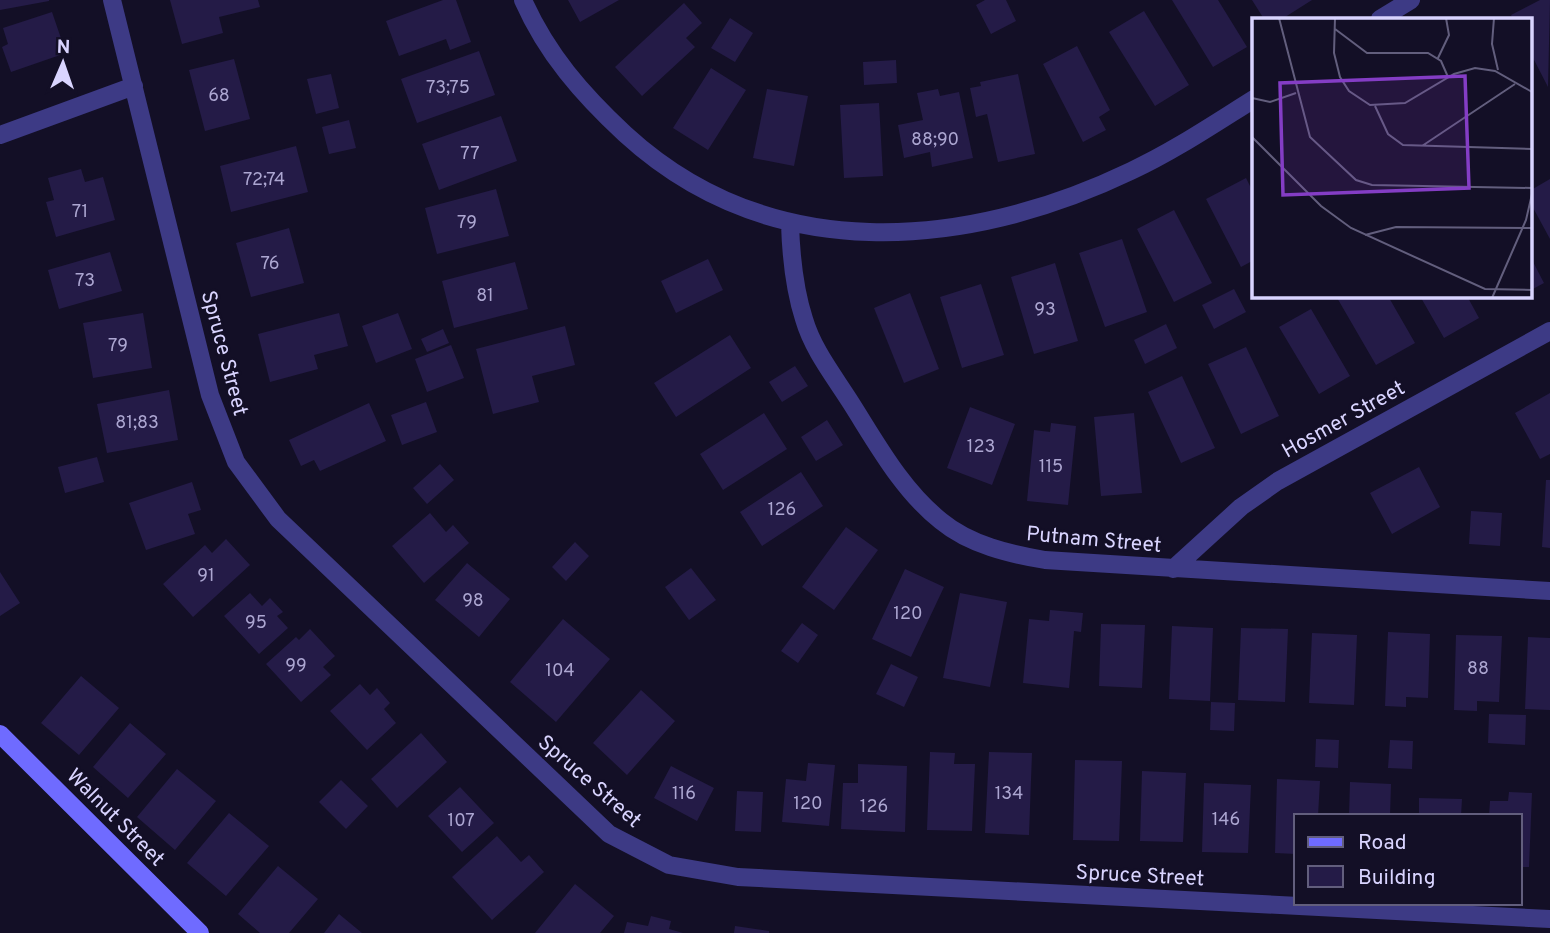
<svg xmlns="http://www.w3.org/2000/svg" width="1550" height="933" font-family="Overpass,sans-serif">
  <rect width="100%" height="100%" fill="#130f26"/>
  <path fill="#241b47" d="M0,0H49V1L0,10Z
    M170,0H258L260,7L219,17L223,33L182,44Z
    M443,0H456L471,42L450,50L446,39L399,56L386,21Z
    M568,0H619L580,22Z
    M985,0H1006L1016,21L991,34L976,5Z
    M1172,0H1218L1247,47L1213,67Z
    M1252,0H1312L1282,19H1264Z
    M1540,0H1550L1548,87L1531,54V19H1513L1511,15Z
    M684,3L702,23L686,38L695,47L642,96L615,67Z
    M1144,11L1189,85L1155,106L1109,32Z
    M52,12L66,53L11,72L2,47L8,44L3,28Z
    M730,18L753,33L735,62L711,48Z
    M1077,46L1110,110L1099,117L1106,130L1083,142L1043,64Z
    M479,51L495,95L417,123L401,79Z
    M234,59L250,119L205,131L189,70Z
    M896,60L897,83L864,85L863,62Z
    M711,68L746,90L708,150L673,128Z
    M331,74L339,108L316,114L307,79Z
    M1018,74L1035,154L998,162L987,114L976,117L970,88L981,86L980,82Z
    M767,89L808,96L794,166L753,158Z
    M938,89L940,96L959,92L973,158L932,167L930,152L904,158L898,125L923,120L917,93Z
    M879,103L883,176L844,178L840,105Z
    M501,116L517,161L439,190L422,144Z
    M349,120L356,148L329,154L322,127Z
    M296,146L308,192L231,212L220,166Z
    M81,169L85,182L103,177L115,220L56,237L46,202L54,200L48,178Z
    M1246,178L1254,194V260L1241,267L1206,199Z
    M1550,179V239L1531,204V190Z
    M496,189L509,236L437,254L425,208Z
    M1174,210L1212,283L1174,302L1137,229Z
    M289,228L304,283L251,297L236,243Z
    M1122,239L1147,312L1105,327L1079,253Z
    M110,252L122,291L59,309L48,270Z
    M1531,258L1544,283L1531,290Z
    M708,259L723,290L676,313L661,281Z
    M515,262L528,309L454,328L442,281Z
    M1055,263L1078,341L1034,354L1011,277Z
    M981,284L1004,355L962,368L940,297Z
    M1234,289L1246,312L1214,329L1202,305Z
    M910,293L939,369L904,383L874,308Z
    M1336,296H1388L1415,343L1376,365Z
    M1420,296H1467L1479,318L1444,338Z
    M1311,309L1350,376L1319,394L1279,327Z
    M143,313L152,368L93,378L83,323Z
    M339,313L348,346L314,355L318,369L270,382L258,334Z
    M398,313L412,349L376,363L362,326Z
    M1166,324L1177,348L1145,364L1134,340Z
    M565,326L575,365L532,376L539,402L493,414L476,349Z
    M443,329L449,343L427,352L421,339Z
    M730,335L751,368L676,417L654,383Z
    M451,345L464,378L427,392L415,359Z
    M1246,347L1279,416L1241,434L1208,364Z
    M795,366L808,386L782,402L769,382Z
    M1182,376L1215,448L1181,463L1148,392Z
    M169,390L178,440L107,453L97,404Z
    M1550,393V454L1540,459L1515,413Z
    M426,402L437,432L402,445L391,415Z
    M369,403L386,441L320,471L314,460L301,466L289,440Z
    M970,407L1015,424L992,485L947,468Z
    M764,413L787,449L723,490L700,454Z
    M1134,413L1142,493L1101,496L1094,417Z
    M827,420L843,445L816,461L801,437Z
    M1051,423L1076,426L1068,505L1027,501L1034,430L1050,432Z
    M97,457L104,482L65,493L58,467Z
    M440,464L454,480L427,504L413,488Z
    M1419,467L1440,507L1392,534L1370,493Z
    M801,472L823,506L762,546L740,512Z
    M1546,480H1550V548L1542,547Z
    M192,482L201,510L188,514L195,534L146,550L129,503Z
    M1471,511L1502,513L1500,546L1469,544Z
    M430,513L446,532L453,525L469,543L424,583L392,546Z
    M846,527L878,550L834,610L802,587Z
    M226,539L250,565L193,617L163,584L205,545L212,553Z
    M575,542L589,556L566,581L552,567Z
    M467,563L510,599L479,637L435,600Z
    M691,568L716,600L689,620L665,587Z
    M905,569L944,587L911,657L872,639Z
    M0,572L20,603L0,616Z
    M250,593L262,606L270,598L283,612L277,616L288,628L259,654L224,616Z
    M960,593L1007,602L990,687L943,678Z
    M1050,610L1083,613L1081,632L1074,631L1069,688L1023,683L1029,619L1049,621Z
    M563,619L610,659L556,722L510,682Z
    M802,623L818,635L798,663L781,651Z
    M1101,624L1145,625L1142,688L1099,686Z
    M1172,626L1213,628L1210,701L1169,699Z
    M1241,628L1288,629L1285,702L1238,700Z
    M310,629L335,656L323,667L331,675L301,702L266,664L296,637L299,640Z
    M1388,632L1430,634L1428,698L1406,697V707L1385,706Z
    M1312,633L1357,635L1354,705L1309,703Z
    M1456,635L1502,636L1499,702L1477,701V711L1454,710Z
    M1528,637L1550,638V710L1525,709Z
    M891,664L918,677L904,707L876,694Z
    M81,676L119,708L79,755L41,723Z
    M360,684L370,695L377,688L390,703L384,709L396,723L367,750L330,711Z
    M641,690L675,721L627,775L593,743Z
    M1211,702L1235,703L1234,731L1210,730Z
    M1489,714L1526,715L1525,745L1488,743Z
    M130,723L166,754L128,798L93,767Z
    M421,733L447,762L397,808L371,779Z
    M1316,739L1339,740L1338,768L1315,767Z
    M1390,740L1413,741L1412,769L1388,768Z
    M930,752L955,753L954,764H975L972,831L927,830Z
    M989,752L1032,753L1029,835L985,833Z
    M1075,760L1122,761L1119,841L1073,840Z
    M808,763L835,765L829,826L782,822L786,779L806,781Z
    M858,764L907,766L905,832L841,829L843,783H858Z
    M671,766L714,788L697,821L654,798Z
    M177,769L216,801L175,850L137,817Z
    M1142,771L1186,773L1183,842L1140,841Z
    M1277,779L1320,781L1318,816H1296V854L1275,853Z
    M341,780L368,806L346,829L319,802Z
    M1350,782L1391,784L1390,816H1349Z
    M1204,783L1251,785L1248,853L1202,852Z
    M460,787L494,823L462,852L428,816Z
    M737,791L763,792L761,832L735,831Z
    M1509,792L1532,793L1529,867H1520V816H1489L1490,801H1508Z
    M1419,798L1462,799L1461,816H1419Z
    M229,813L269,846L226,896L187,863Z
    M497,836L521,862L529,855L544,872L492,920L452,877Z
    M278,866L318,899L289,933H260L238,914Z
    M575,884L614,916L600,933H535Z
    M339,914L362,933H324Z
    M651,916L671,921L669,929L683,933H624L627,922L648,926Z
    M735,926L769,931V933H734Z"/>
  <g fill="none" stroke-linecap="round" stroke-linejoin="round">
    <path stroke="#3d3a85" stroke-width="18" d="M112,0L210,395L236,462L278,519L609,834L669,865L738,877L1550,919
      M523,0C547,54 582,94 625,134C769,266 964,251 1131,171C1174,151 1214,124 1254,99
      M1380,19L1411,0
      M0,135L134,86
      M790,224C791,256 794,288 804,319C813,350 834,376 851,403C877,444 902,490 941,521C970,545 1010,554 1045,560L1550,591
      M1173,569L1241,507L1278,481L1550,331"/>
    <path stroke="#6f6bff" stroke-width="18" d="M0,734L200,933"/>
  </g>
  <g text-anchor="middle" stroke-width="5" stroke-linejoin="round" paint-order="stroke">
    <g font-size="18" fill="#aca6d1">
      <text x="448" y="93">73;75</text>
      <text x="219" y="101">68</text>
      <text x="935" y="145">88;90</text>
      <text x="470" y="159">77</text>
      <text x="264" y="185">72;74</text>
      <text x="80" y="217">71</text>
      <text x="467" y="228">79</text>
      <text x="270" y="269">76</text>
      <text x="85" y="286">73</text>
      <text x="485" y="301">81</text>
      <text x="1045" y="315">93</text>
      <text x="118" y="351">79</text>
      <text x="137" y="428">81;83</text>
      <text x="981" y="452">123</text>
      <text x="1051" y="472">115</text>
      <text x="782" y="515">126</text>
      <text x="206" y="581">91</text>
      <text x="473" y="606">98</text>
      <text x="908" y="619">120</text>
      <text x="256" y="628">95</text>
      <text x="296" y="671">99</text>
      <text x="1478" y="674">88</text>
      <text x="560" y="676">104</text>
      <text x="684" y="799">116</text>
      <text x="1009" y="799">134</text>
      <text x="808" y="809">120</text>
      <text x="874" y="812">126</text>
      <text x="1226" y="825">146</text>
      <text x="461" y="826">107</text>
    </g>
    <g font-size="21" fill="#d9d4ff" stroke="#130f26">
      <text transform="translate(225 353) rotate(75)" y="7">Spruce Street</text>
      <text transform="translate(1343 419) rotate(-29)" y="7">Hosmer Street</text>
      <text transform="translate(1094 539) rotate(5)" y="7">Putnam Street</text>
      <text transform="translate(590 781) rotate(41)" y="7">Spruce Street</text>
      <text transform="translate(116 817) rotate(45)" y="7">Walnut Street</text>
      <text transform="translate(1140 875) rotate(3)" y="7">Spruce Street</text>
    </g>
  </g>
  <g transform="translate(1252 18)">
    <rect width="280" height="280" fill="#130f26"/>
    <path fill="none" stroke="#625e7d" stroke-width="2" d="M27,0L58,119L104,162L120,167L280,170M83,0L82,35L88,59L97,73L118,87L153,85L202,56L223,50L243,53L280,74M242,0L240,26L246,52M83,11L115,35H176L189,43L196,59M186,40L197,17L194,0M0,80L18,84L44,75M280,81V166M123,88L136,116L151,127L280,131M0,119L69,188L99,210L233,271L280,272M170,128L263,66M113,217L144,209L280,210M240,280L274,202L280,176"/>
    <path fill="#843dc5" fill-opacity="0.15" stroke="#843dc5" stroke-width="3.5" d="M213,58L217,170L31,177L28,65Z"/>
    <rect width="280" height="280" fill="none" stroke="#d9d4ff" stroke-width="3.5"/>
  </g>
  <rect x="1294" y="814" width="228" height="91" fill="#130f26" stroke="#625e7d" stroke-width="2"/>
  <rect x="1308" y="837" width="35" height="10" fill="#6f6bff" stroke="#625e7d" stroke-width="2"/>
  <text x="1358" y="849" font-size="21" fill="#d9d4ff">Road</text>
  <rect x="1308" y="866" width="35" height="21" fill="#241b47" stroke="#625e7d" stroke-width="2"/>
  <text x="1358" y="884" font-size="21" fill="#d9d4ff">Building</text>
  <g transform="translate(63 63) rotate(2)" stroke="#130f26" stroke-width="5" paint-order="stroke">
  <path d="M0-5L12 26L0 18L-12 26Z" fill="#d9d4ff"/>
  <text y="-10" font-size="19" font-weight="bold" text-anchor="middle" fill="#d9d4ff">N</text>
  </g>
</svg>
